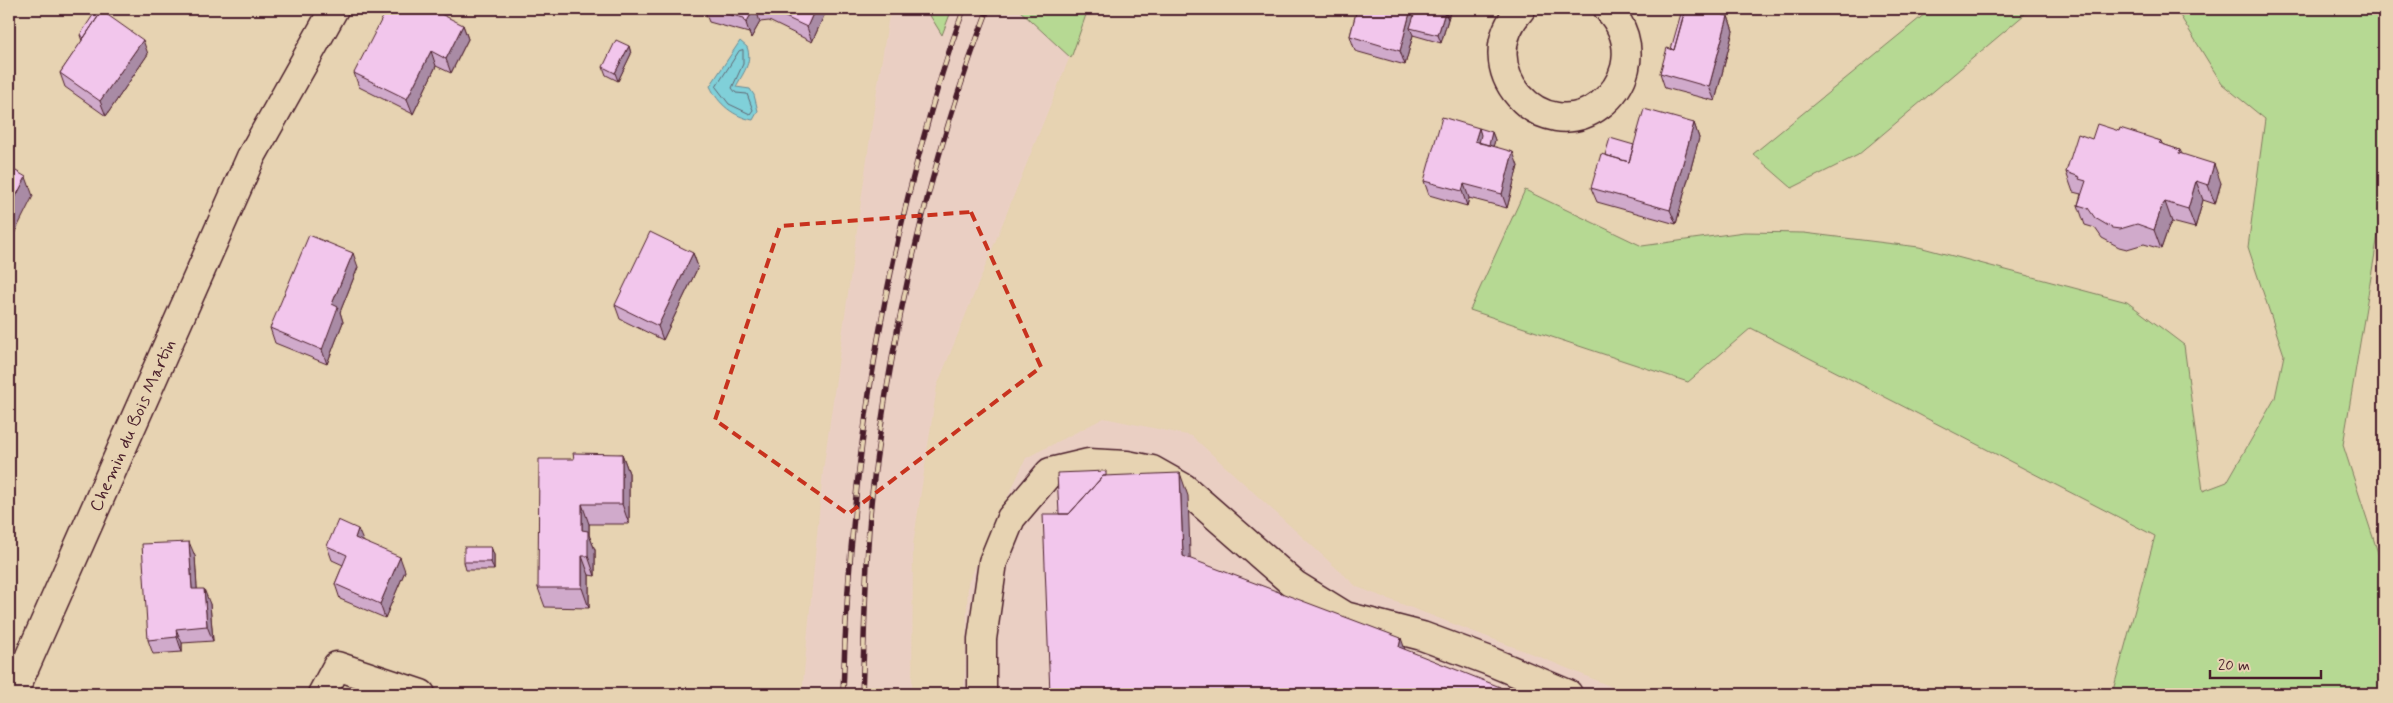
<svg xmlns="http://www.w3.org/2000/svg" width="2393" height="703" font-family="Mynerve,sans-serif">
  <rect width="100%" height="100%" fill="#e7d3b2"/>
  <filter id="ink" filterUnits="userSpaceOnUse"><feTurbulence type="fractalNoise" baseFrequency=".02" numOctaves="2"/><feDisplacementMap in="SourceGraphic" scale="10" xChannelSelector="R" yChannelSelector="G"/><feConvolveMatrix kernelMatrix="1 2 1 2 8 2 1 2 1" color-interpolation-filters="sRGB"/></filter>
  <g filter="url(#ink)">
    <path fill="#eacfc3" d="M890,9H1089L937,386L913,545L912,694H802L823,471L875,102Z
      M1104,418L1192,436L1357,587L1540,657L1629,694H964L968,583L1026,458Z"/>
    <path fill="#b6d993" stroke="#807c5f" d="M926,9H952L942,35Z
      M1018,9H1088L1071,58Z
      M1931,9H2031L1858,155L1792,188L1753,154Z
      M2176,9H2384V213L2380,223L2343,445L2380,559L2384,557V694H2112L2155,536L1751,328L1688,382L1470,310L1525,190L1642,246L1744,232L1804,233L1919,247L2127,302L2184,345L2203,491L2227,482L2275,398L2284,355L2248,247L2265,119L2222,84Z"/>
    <path fill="#80d0d9" stroke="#6a8993" d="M740,41L747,47C753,63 742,74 736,87L750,89L754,95L758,111L753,120C734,117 718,104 710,86Z"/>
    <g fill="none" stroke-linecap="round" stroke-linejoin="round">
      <path stroke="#606671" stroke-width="1" d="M743,50V64L732,88L736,93L747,94L753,110L750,114L729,104L716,87L739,51Z"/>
      <defs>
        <g id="minor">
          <path d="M1521,9C1467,68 1543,149 1600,105C1613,95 1621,84 1625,68C1630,46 1623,25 1608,9"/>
          <path id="s1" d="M13,694L251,157L334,9"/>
          <path d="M322,694L337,666L421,694"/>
          <path d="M982,694V639L993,562L1011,518L1050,472L1088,463L1127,465L1152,470L1184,488L1295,585L1345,616L1422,636L1487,660L1568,694"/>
        </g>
      </defs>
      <use href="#minor" stroke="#4a1f2b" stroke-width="31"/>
      <use href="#minor" stroke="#e7d3b2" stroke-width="28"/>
      <defs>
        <path id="rail" d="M843,694C848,524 867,363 908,197C924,133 941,70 964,9
          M862,694C865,628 865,560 872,494C891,331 929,162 988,9"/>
      </defs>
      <use href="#rail" stroke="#4a1f2b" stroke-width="5.5"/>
      <use href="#rail" stroke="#e7d3b2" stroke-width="4" stroke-dasharray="11" stroke-linecap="butt"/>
    </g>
    <path fill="#d0aacb" stroke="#4a1f2b" d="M704,9H827L812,42L769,21L760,22L751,38L749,33L709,22Z
      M1357,9H1451L1441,43L1413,35L1405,65L1355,51L1350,36Z
      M1728,16L1733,31L1715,101L1665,88L1660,73L1671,49Z
      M463,25L468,39L451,73L436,66L413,114L359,87L354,73Z
      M80,35L148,54L106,116L65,87L60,73L82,41Z
      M629,46L631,54L618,81L606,75L603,67Z
      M1694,123L1699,138L1676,224L1597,202L1591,188L1634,145Z
      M2119,131L2161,141L2162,144L2180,150L2182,154L2221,183L2215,204L2203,200L2195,228L2172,222L2169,226L2161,249L2144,244L2127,249L2119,247L2102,238L2095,228L2085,225L2078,205L2081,194L2073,192L2066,172L2092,139Z
      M1492,132L1495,140L1493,146L1518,166L1507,208L1469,198L1467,206L1429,195L1424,181Z
      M693,253L698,267L663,340L620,319L615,305Z
      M358,267L340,312L343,322L327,364L275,343L270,328Z
      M622,454L629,473V524H589V535L595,550V576L589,575V608L545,607L538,588L574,459Z
      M363,541L405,571L385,618L340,599L335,584L343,565L332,560L327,546Z
      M491,547L494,555V570H466L464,562Z
      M195,556L197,589L210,604L213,641L182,643V652L153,654L148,640Z"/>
    <path fill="#a98ba5" stroke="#4a1f2b" d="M754,9H756L760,22L751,38L746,23Z
      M815,9H827L812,42L807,27Z
      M1411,9H1418L1410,28L1413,35L1405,65L1400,51Z
      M1444,9H1451L1448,19Z
      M1445,12L1448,19L1441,43L1438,35Z
      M1728,16L1733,31L1715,101L1709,87Z
      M463,25L468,39L451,73L446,59Z
      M143,40L148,54L106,116L100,101Z
      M629,46L631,54L618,81L615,73Z
      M431,51L436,66L413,114L407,99Z
      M1694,123L1699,138L1676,224L1670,210Z
      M1479,128L1484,143L1482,150L1475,141Z
      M1492,132L1495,140L1490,159L1487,151Z
      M1513,152L1518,166L1507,208L1502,194Z
      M2214,164L2221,183L2215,204L2208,185Z
      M26,177L33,196L9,244V210Z
      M2196,181L2203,200L2195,228L2188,209Z
      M1464,184L1469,198L1467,206L1462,191Z
      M2165,202L2172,222L2169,226L2161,249L2154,230L2162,206Z
      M353,253L358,267L340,312L343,322L327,364L322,350L332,304Z
      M693,253L698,267L663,340L658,326Z
      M622,454L629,473V524L622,504Z
      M1180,473L1188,496L1191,580L1183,556Z
      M582,504L589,524V535L595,550V576L588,556L582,530Z
      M358,529L364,543L355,538Z
      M189,542L195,556L198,603L192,589Z
      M491,547L494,555V570L491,562Z
      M582,556L589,575V608L582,588Z
      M400,557L405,571L385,618L380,604Z
      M204,589L210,604L213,641L207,626Z
      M176,629L182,643V652L177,637Z
      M1401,638L1409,661L1399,647Z
      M1500,687L1503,694H1498Z"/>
    <path fill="#f2c6ec" stroke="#4a1f2b" d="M387,9H431L463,25L446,59L431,51L407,99L354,73Z
      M706,9H754L746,23L744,18Z
      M768,9H815L807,27Z
      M1357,9H1411L1400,51L1350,36Z
      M1416,9H1434L1445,12L1438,35L1410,28Z
      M1685,9H1699L1728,16L1709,87L1660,73L1667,48L1674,50Z
      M1682,10L1685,11L1674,50L1671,49Z
      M102,11L143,40L100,101L60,73Z
      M95,12L99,15L84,38L80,35Z
      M616,40L629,46L615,73L603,67Z
      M1644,109L1694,123L1670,210L1591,188L1601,154L1629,162Z
      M1442,117L1479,128L1475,141L1513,152L1502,194L1464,184L1462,191L1424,181Z
      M2097,124L2119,131L2120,128L2161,141L2159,143L2180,150L2179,153L2214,164L2208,185L2196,181L2188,209L2165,202L2162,206L2154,230L2137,224L2120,229L2112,228L2095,218L2088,208L2078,205L2086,181L2079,179L2080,177L2066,172L2078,134L2092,139Z
      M1479,128L1492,132L1489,145L1479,143L1481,135Z
      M1610,138L1634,145L1629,162L1605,155Z
      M9,167L26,177L9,210Z
      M650,232L693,253L658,326L615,305Z
      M309,235L353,253L332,304L338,307L322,350L270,328Z
      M573,453L622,454V504H582V530L588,531V556H582V588H538L539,459H574Z
      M1106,471V476H1103L1069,514H1059L1057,473Z
      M1180,473L1183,556L1401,638L1399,647L1500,687L1498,694H1050L1043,514H1069L1103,476Z
      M338,520L358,529L355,538L400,557L380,604L335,584L347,555L327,546Z
      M189,542L192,589H204L207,626L176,629L177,637L148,640L142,544Z
      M464,547H491V562H464Z"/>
  </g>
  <path fill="none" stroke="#c8321e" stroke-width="4" stroke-dasharray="10 6" stroke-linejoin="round" d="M971,212L1041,367L848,514L715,420L780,226Z"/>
  <g text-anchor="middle" stroke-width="4" stroke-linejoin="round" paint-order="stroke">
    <g font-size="18" fill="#4a1f2b" stroke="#e7d3b2">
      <text dy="6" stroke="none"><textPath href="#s1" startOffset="294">Chemin du Bois Martin</textPath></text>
    </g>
  </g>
  <rect width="2393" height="703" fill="none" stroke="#e7d3b2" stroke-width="30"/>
  <rect x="15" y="15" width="2363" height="673" fill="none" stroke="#4a1f2b" stroke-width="2" filter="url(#ink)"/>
  <path d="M2210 670v8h111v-8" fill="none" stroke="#4a1f2b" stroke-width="2.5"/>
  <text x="2218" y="670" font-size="15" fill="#4a1f2b" stroke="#e7d3b2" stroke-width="4" paint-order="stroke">20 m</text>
</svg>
